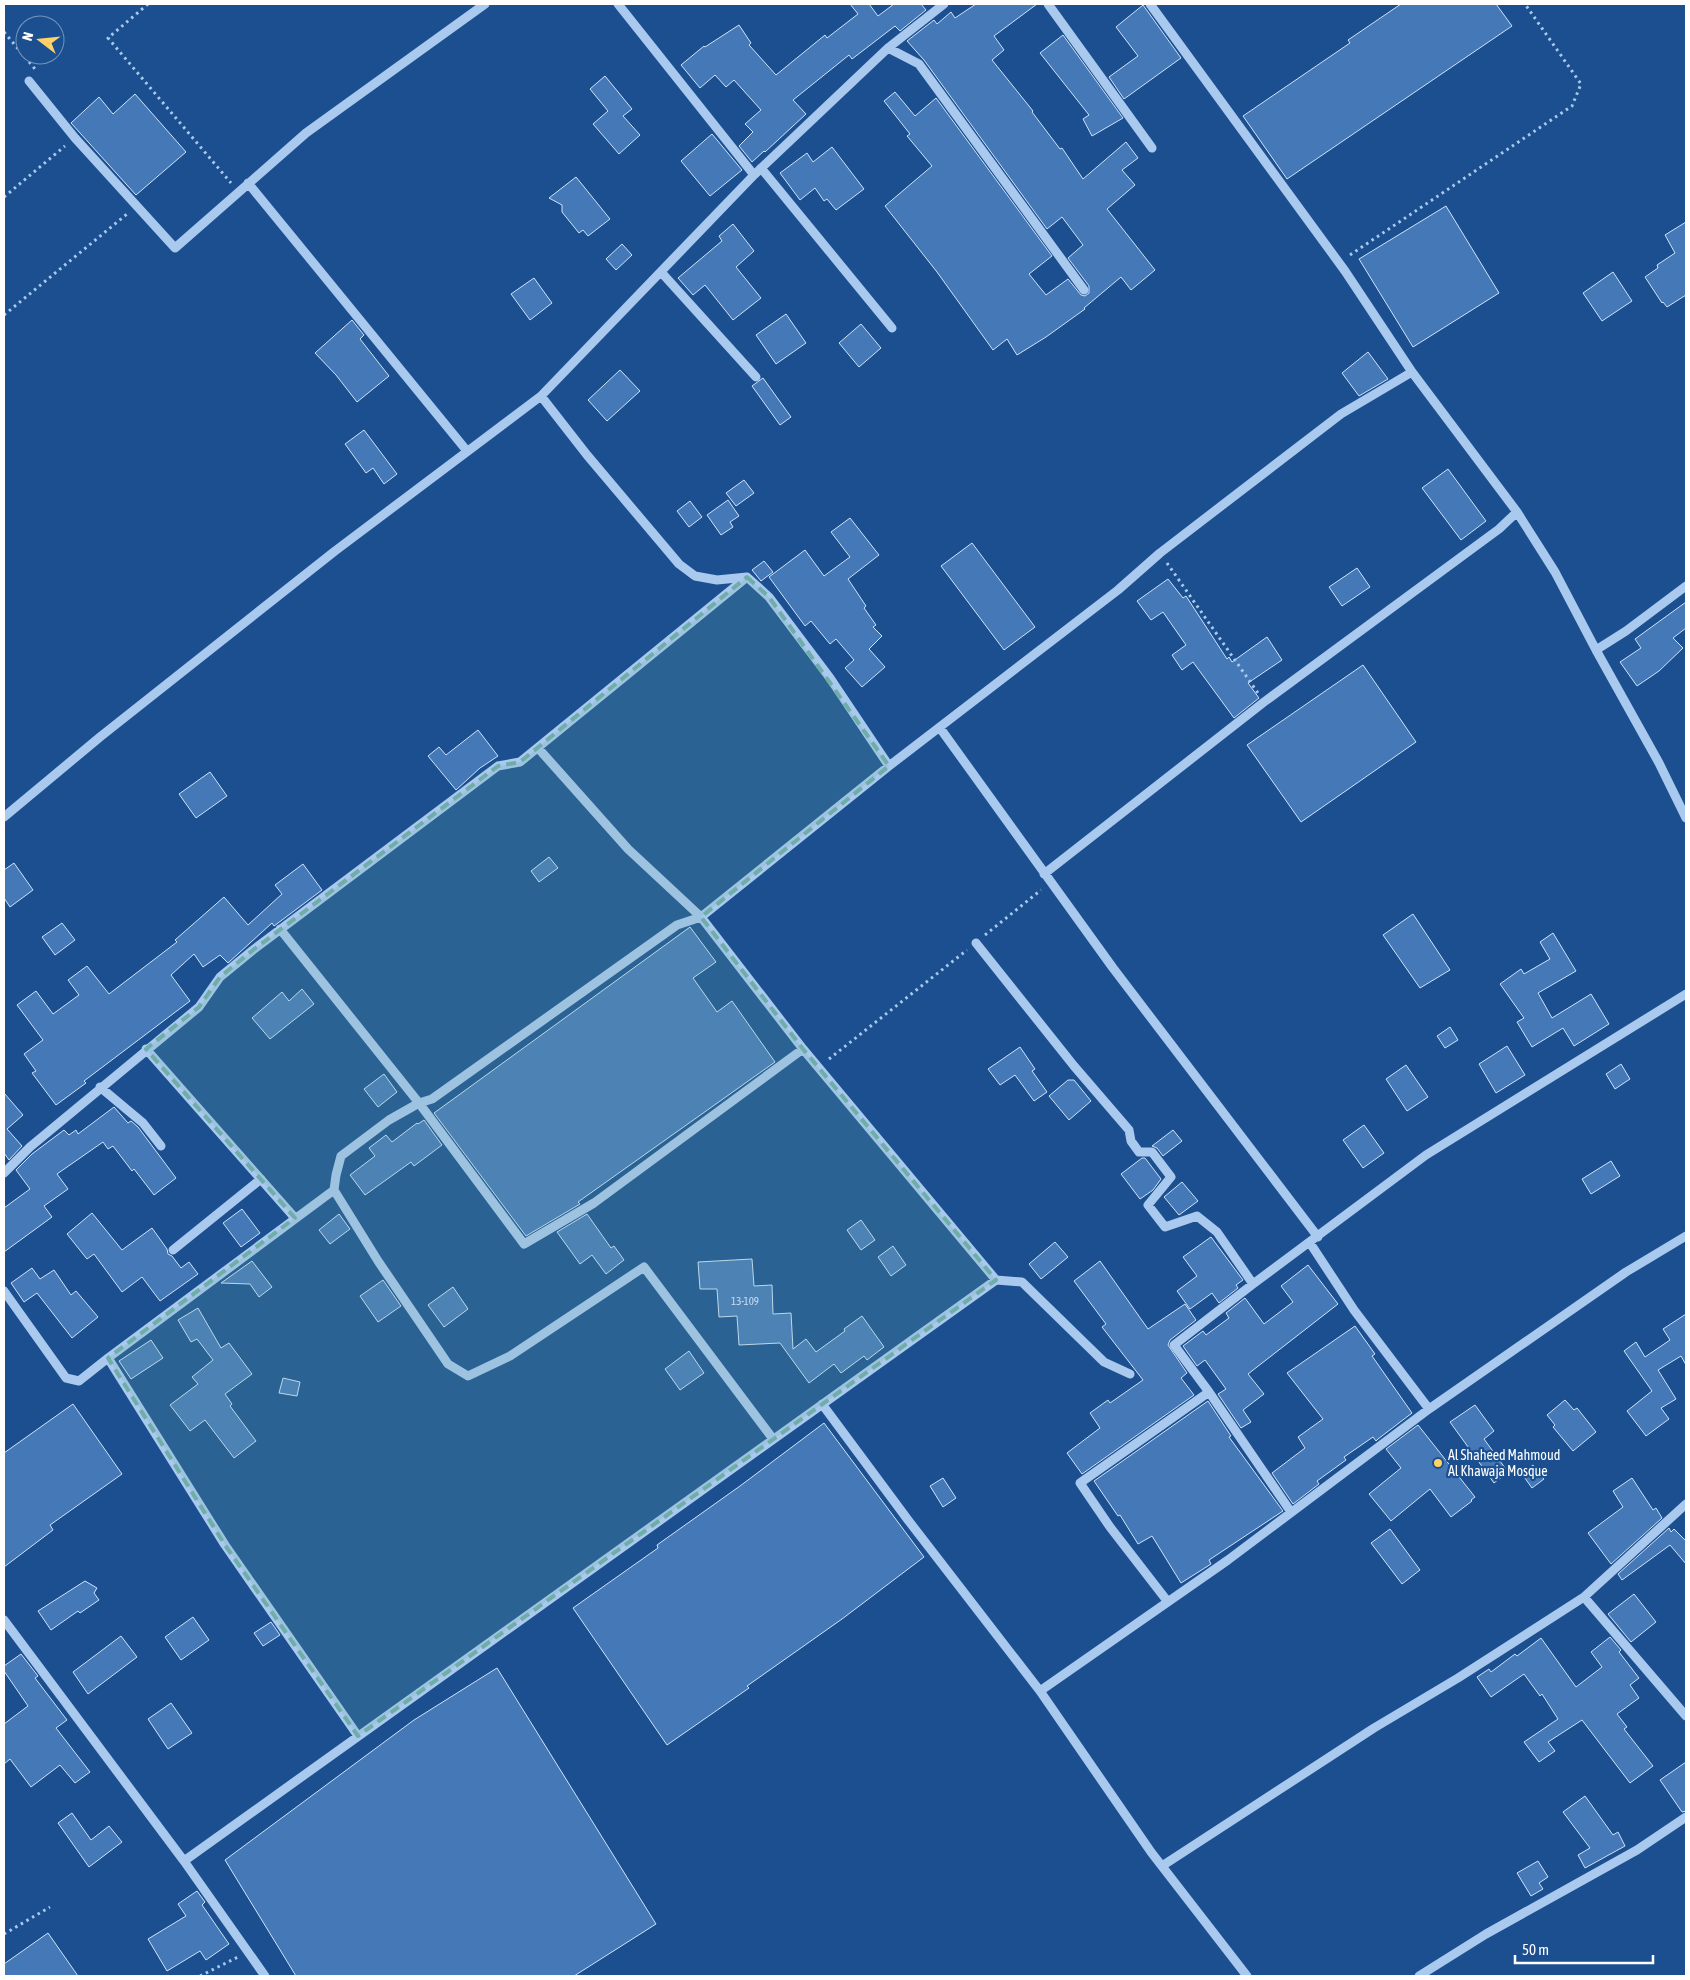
<svg xmlns="http://www.w3.org/2000/svg" width="1690" height="1980" font-family="'Asap Condensed',sans-serif">
  <rect width="100%" height="100%" fill="#1b4f8f"/>
  <path fill="#4478b7" stroke="#cfe3fa" d="M850,4H869L878,16L894,4H921L926,10L900,31L895,26L852,59L849,55L793,100L806,114L765,152L764,151L752,162L739,146L753,132L745,124L761,110L734,80L726,87L715,75L700,88L681,65L704,46L705,47L739,25L751,43L749,45L776,75L825,35L827,38L858,14Z
    M976,4H1037L994,36L1004,50L992,60L1033,111L1032,112L1060,149L1062,148L1083,179L1126,142L1138,158L1122,170L1135,185L1107,209L1155,270L1131,290L1121,277L1084,308L1085,309L1046,337L1017,355L1007,339L993,350L937,272L885,206L932,166L907,136L910,134L884,101L895,92L915,116L936,98L1052,256L1029,274L1046,295L1068,279L1081,295L1085,296L1089,293V286L1068,258L1083,245L1062,217L1047,229L924,60L907,41L934,20L937,24L951,12L955,18Z
    M1401,4H1496L1512,26L1287,179L1243,116L1350,43L1348,40Z
    M1143,5L1181,58L1124,99L1109,77L1138,56L1116,27Z
    M1063,35L1123,118L1092,136L1083,119L1089,115L1040,53Z
    M605,76L632,109L623,116L640,135L619,154L593,124L608,111L590,89Z
    M135,94L186,152L136,195L71,123L99,97L113,114Z
    M712,134L742,170L710,196L681,161Z
    M832,147L864,189L836,210L827,199L824,201L815,188L800,200L780,173L807,153L813,162Z
    M576,177L610,219L588,236L583,230L579,233L562,212V205L549,198Z
    M1446,206L1499,293L1413,347L1359,259Z
    M1686,222V295L1667,307L1663,302L1662,303L1645,277L1658,268L1657,265L1675,253L1665,235Z
    M733,224L754,251L736,267L761,298L733,320L705,285L693,295L678,278L722,241L719,236Z
    M622,244L632,255L616,270L606,259Z
    M1613,272L1632,301L1602,321L1583,293Z
    M534,278L552,303L530,320L511,294Z
    M786,314L806,343L776,364L756,335Z
    M352,320L364,335L360,339L389,376L357,402L336,375L315,353Z
    M861,324L881,348L859,367L839,343Z
    M1368,352L1388,379L1359,396L1342,373Z
    M620,370L640,391L607,421L588,400Z
    M763,378L791,417L780,425L752,386Z
    M364,430L397,474L384,484L373,468L366,473L345,444Z
    M1448,469L1486,521L1461,540L1422,488Z
    M744,480L754,493L736,506L726,493Z
    M728,500L739,516L730,522L733,527L721,535L707,515Z
    M690,501L702,517L689,527L677,511Z
    M850,518L879,555L848,579L866,606L864,608L876,625L873,627L882,636L869,649L885,667L862,687L845,668L854,660L836,639L830,644L811,621L805,626L769,577L805,550L824,576L850,557L831,532Z
    M972,543L1035,627L1004,650L941,566Z
    M764,561L773,572L761,581L752,570Z
    M1357,568L1370,587L1342,606L1329,587Z
    M1168,579L1183,598L1186,596L1227,659L1229,657L1232,662L1267,637L1282,660L1248,683L1259,698L1234,718L1193,662L1182,670L1172,655L1186,645L1163,612L1151,620L1137,601Z
    M1686,602V628L1673,638L1683,648L1659,671L1637,686L1620,662L1641,648L1635,639Z
    M1363,665L1416,742L1301,822L1247,745Z
    M478,730L498,756L480,768L456,790L428,756L439,747L446,755Z
    M210,772L227,796L196,818L179,794Z
    M549,857L558,868L539,882L531,871Z
    M14,863L33,890L10,907L4,898V870Z
    M303,864L322,890L274,926L272,923L228,963L220,955L203,967L194,954L171,975L190,1001L84,1081L86,1083L56,1105L32,1073L36,1071L24,1054L43,1040L17,1005L36,991L53,1014L79,995L68,980L87,966L109,994L177,942L175,940L224,897L248,925L282,894L275,885Z
    M1413,914L1450,970L1420,988L1383,935Z
    M62,923L75,940L55,955L42,937Z
    M690,927L716,962L693,978L717,1012L732,1001L775,1062L578,1202L580,1204L526,1236L434,1113Z
    M1553,933L1576,971L1538,993L1552,1018L1591,994L1609,1024L1574,1046L1563,1028L1532,1047L1517,1022L1524,1018L1500,984L1521,969L1524,974L1550,959L1540,942Z
    M302,989L314,1004L270,1039L252,1018L282,992L289,1001Z
    M1450,1027L1458,1040L1445,1048L1437,1036Z
    M1507,1046L1525,1075L1496,1093L1479,1064Z
    M1020,1047L1035,1069L1032,1071L1047,1092L1034,1101L1015,1075L1000,1085L988,1069Z
    M1621,1064L1630,1079L1615,1089L1606,1074Z
    M1406,1065L1428,1097L1407,1111L1386,1079Z
    M384,1074L397,1092L378,1107L364,1089Z
    M1068,1080H1074L1091,1101L1069,1120L1049,1096Z
    M4,1093L23,1115L7,1129L22,1146L9,1160L4,1153Z
    M114,1107L128,1123L131,1121L138,1127L176,1178L154,1195L134,1169L132,1171L113,1146L108,1149L103,1142L57,1174L68,1189L44,1206L52,1217L4,1252V1208L30,1189L16,1170L32,1154L64,1130L69,1135L76,1130L78,1134Z
    M424,1120L442,1145L414,1166L411,1162L365,1195L350,1175L375,1156L369,1148L386,1135L392,1142L417,1123L418,1124Z
    M1364,1125L1384,1153L1363,1168L1343,1140Z
    M1173,1130L1182,1141L1163,1156L1157,1148L1152,1146Z
    M1142,1158H1145L1161,1179L1153,1190L1140,1199L1121,1174Z
    M1611,1161L1620,1176L1591,1194L1582,1179Z
    M1182,1182L1198,1201L1179,1215L1164,1197Z
    M242,1209L260,1233L241,1247L223,1223Z
    M92,1213L122,1250L152,1228L167,1249L168,1254L172,1256L181,1268L189,1262L198,1274L160,1301L142,1277L122,1292L94,1254L87,1259L67,1234Z
    M339,1214L350,1229L330,1244L319,1230Z
    M587,1214L611,1248L614,1246L624,1260L606,1274L592,1255L580,1264L557,1232Z
    M861,1220L875,1240L861,1250L847,1230Z
    M1211,1237L1243,1280L1236,1285L1238,1288L1219,1303L1212,1293L1190,1309L1177,1291L1197,1276L1183,1257Z
    M1055,1242L1068,1257L1041,1279L1029,1264Z
    M893,1246L906,1265L891,1276L878,1257Z
    M752,1259L754,1286L772,1285L773,1314L791,1313L793,1349L806,1339L816,1352L845,1331L844,1329L862,1316L884,1347L867,1360L864,1356L841,1373L834,1364L809,1383L780,1343L739,1345L737,1316L719,1317L717,1289H700L698,1262Z
    M252,1261L272,1287L259,1297L250,1284L221,1283Z
    M1100,1261L1148,1329L1185,1304L1196,1320L1170,1340L1168,1345L1187,1373L1181,1378L1194,1395L1082,1474L1067,1453L1100,1428L1090,1413L1108,1400L1110,1403L1143,1380L1102,1327L1106,1324L1074,1281Z
    M1308,1265L1338,1304L1248,1374L1264,1394L1243,1410L1251,1422L1241,1428L1218,1394L1226,1389L1205,1360L1197,1366L1183,1346L1203,1331L1206,1335L1229,1318L1226,1313L1245,1298L1264,1324L1293,1302L1281,1286Z
    M32,1268L40,1279L54,1270L71,1295L76,1291L98,1317L72,1338L37,1293L24,1302L11,1283Z
    M383,1280L401,1306L378,1322L360,1296Z
    M453,1287L468,1309L444,1327L428,1305Z
    M198,1308L221,1348L229,1343L252,1374L225,1394L232,1404L230,1406L256,1441L234,1458L205,1420L190,1431L170,1405L198,1384L192,1377L213,1360L197,1339L191,1342L178,1320Z
    M1686,1314V1365L1681,1356L1658,1370L1676,1399L1661,1408L1669,1419L1646,1436L1627,1411L1652,1391L1624,1351L1636,1342L1645,1357L1670,1340L1663,1329Z
    M1355,1326L1375,1354L1372,1356L1412,1413L1378,1439L1376,1441L1373,1437L1344,1457L1346,1460L1317,1481L1319,1484L1293,1504L1272,1473L1305,1448L1298,1437L1323,1419L1287,1373Z
    M151,1340L163,1358L131,1379L119,1361Z
    M689,1351L704,1373L680,1390L665,1369Z
    M283,1378L300,1382L297,1396L279,1393Z
    M1565,1400L1574,1410L1577,1408L1596,1432L1573,1451L1553,1427L1555,1425L1547,1415Z
    M1208,1401L1231,1436L1229,1437L1283,1511L1209,1560L1211,1564L1181,1583L1152,1536L1138,1544L1120,1515L1118,1516L1094,1481Z
    M73,1404L122,1474L50,1525L53,1530L4,1567V1453Z
    M1475,1405L1494,1431L1484,1439L1508,1472L1494,1483L1450,1422Z
    M824,1423L924,1557L842,1619L747,1686L749,1688L667,1745L573,1608L658,1548L657,1545L740,1486Z
    M1418,1425L1475,1497L1471,1500L1472,1501L1451,1517L1430,1489L1391,1521L1369,1494L1401,1468L1386,1449Z
    M1533,1465L1544,1479L1532,1488L1522,1474Z
    M943,1478L956,1498L943,1507L930,1486Z
    M1632,1478L1653,1510L1656,1508L1662,1518L1611,1564L1588,1533L1623,1507L1613,1491Z
    M1669,1528L1671,1532L1674,1529L1686,1541V1564L1670,1545L1622,1580L1618,1574Z
    M1390,1529L1420,1570L1402,1584L1371,1543Z
    M85,1581L97,1588L94,1593L99,1600L80,1613L78,1611L51,1630L38,1611Z
    M1634,1594L1656,1622L1631,1642L1608,1614Z
    M193,1617L209,1640L181,1660L165,1637Z
    M271,1622L280,1635L263,1646L254,1633Z
    M121,1636L137,1657L88,1694L73,1672Z
    M1610,1637L1621,1650L1619,1652L1639,1678L1630,1685L1639,1698L1617,1714L1627,1727L1624,1729L1653,1766L1630,1783L1582,1720L1548,1742L1555,1751L1539,1762L1524,1742L1558,1719L1542,1694L1540,1696L1524,1674L1491,1697L1477,1677L1489,1669L1491,1672L1515,1654L1517,1656L1541,1638L1576,1687L1602,1667L1591,1652Z
    M21,1654L38,1676L35,1678L67,1720L56,1728L90,1772L75,1783L60,1765L31,1787L10,1759L4,1764V1724L28,1706L4,1671V1666Z
    M497,1668L656,1924L574,1976H296L225,1860L414,1720Z
    M171,1703L192,1733L168,1749L148,1719Z
    M1686,1762V1811L1682,1812L1660,1780Z
    M1585,1796L1613,1835L1618,1832L1625,1846L1585,1868L1578,1855L1590,1848L1563,1812Z
    M72,1813L91,1840L109,1826L122,1842L89,1867L58,1823Z
    M1538,1861L1548,1877L1539,1883L1543,1889L1531,1896L1517,1873Z
    M197,1891L205,1902L202,1905L229,1944L206,1960L200,1951L167,1971L148,1939L186,1916L178,1904Z
    M48,1933L78,1976H4V1964Z"/>
  <g fill="none" stroke-linecap="round" stroke-linejoin="round">
    <path stroke="#a9c9ee" stroke-width="3" stroke-dasharray="2.5 4" stroke-linecap="butt" d="M148,4L108,38L231,183
      M4,32L35,69
      M4,197L65,146
      M1350,255L1572,106L1581,84L1525,4
      M4,315L127,214
      M1167,563L1258,693
      M985,935L1041,890
      M829,1059L967,950
      M4,1934L50,1907
      M200,1976L238,1957"/>
    <path stroke="#a9c9ee" stroke-width="9" d="M618,4L754,175
      M1048,4L1152,148
      M1150,4L1345,271L1412,372L1517,512L1555,572L1596,650L1659,763L1686,818
      M888,48L919,64L1084,290
      M29,81L75,138L175,248L306,133L485,4
      M761,168L892,328
      M248,183L467,451
      M661,272L756,377
      M541,396L587,455L679,564L695,576L717,580L747,577L769,597L830,678L889,766
      M1596,650L1626,631L1686,586
      M940,728L1113,968L1318,1237
      M538,748L628,849L701,917L677,925L432,1099L419,1103L524,1244L594,1203L803,1049
      M4,817L100,737L335,551L541,396L754,175L888,48L944,4
      M1044,874L1264,702L1499,529L1517,512
      M976,943L1074,1066L1129,1130L1131,1141L1139,1152H1152L1171,1177L1148,1205L1165,1227L1197,1216L1217,1232L1253,1284
      M146,1049L295,1218
      M100,1087L143,1123L161,1146
      M4,1173L30,1147L199,1007L220,977L253,950L498,766L520,762L747,577
      M334,1190L378,1261L448,1364L468,1376L510,1356L644,1267L773,1439
      M1310,1243L1354,1310L1429,1409
      M173,1250L261,1179
      M996,1280L803,1049L701,917L889,766L1118,590L1160,553L1341,414L1412,372
      M4,1291L66,1378L79,1381L108,1358L225,1545L358,1736
      M108,1358L334,1190L336,1175L341,1156L389,1120L419,1103L280,929
      M822,1404L908,1520L1040,1691L1151,1852L1247,1976
      M1291,1512L1209,1392L1174,1345L1253,1284L1426,1155L1686,994
      M1584,1597L1686,1716
      M1168,1602L1110,1527L1080,1483L1209,1392
      M4,1620L184,1861L265,1976
      M1040,1691L1228,1560L1429,1409L1626,1272L1686,1236
      M184,1861L996,1280L1022,1282L1104,1362L1130,1374
      M1162,1866L1374,1728L1458,1678L1584,1597L1686,1504
      M1419,1976L1486,1934L1637,1850L1686,1817"/>
  </g>
  <path fill="#6fada8" fill-opacity="0.2" stroke="#6fada8" stroke-width="4" stroke-dasharray="10 6" stroke-linejoin="round" d="M747,577L769,597L889,766L701,917L803,1049L996,1280L358,1736L225,1545L108,1358L295,1218L146,1049L199,1007L220,977L253,950L498,766L520,762Z"/>
  <circle fill="#ffd166" stroke="#1b4f8f" stroke-width="2" cx="1438" cy="1463" r="5"/>
  <g text-anchor="middle" stroke-width="4.5" stroke-linejoin="round" paint-order="stroke">
    <g font-size="11" fill="#d0dded">
      <text x="745" y="1305">13-109</text>
    </g>
    <g font-size="14" fill="#fff" stroke="#1b4f8f" text-anchor="start">
      <text x="1448" y="1460">Al Shaheed Mahmoud<tspan x="1448" dy="16">Al Khawaja Mosque</tspan></text>
    </g>
  </g>
  <rect width="1690" height="1980" fill="none" stroke="#ffffff" stroke-width="10"/>
  <g transform="translate(40 40) rotate(286)"><circle r="24" fill="#1b4f8f" stroke="#7695bc"/>
  <path d="M0-4L9 19L0 12L-9 19Z" fill="#ffd166"/>
  <text y="-8" font-size="14" font-weight="bold" text-anchor="middle" fill="#ffffff">N</text>
  </g>
  <path d="M1515 1955v8h138v-8" fill="none" stroke="#ffffff" stroke-width="2.5"/>
  <text x="1522" y="1955" font-size="15" fill="#ffffff" stroke="#1b4f8f" stroke-width="4" paint-order="stroke">50 m</text>
</svg>
